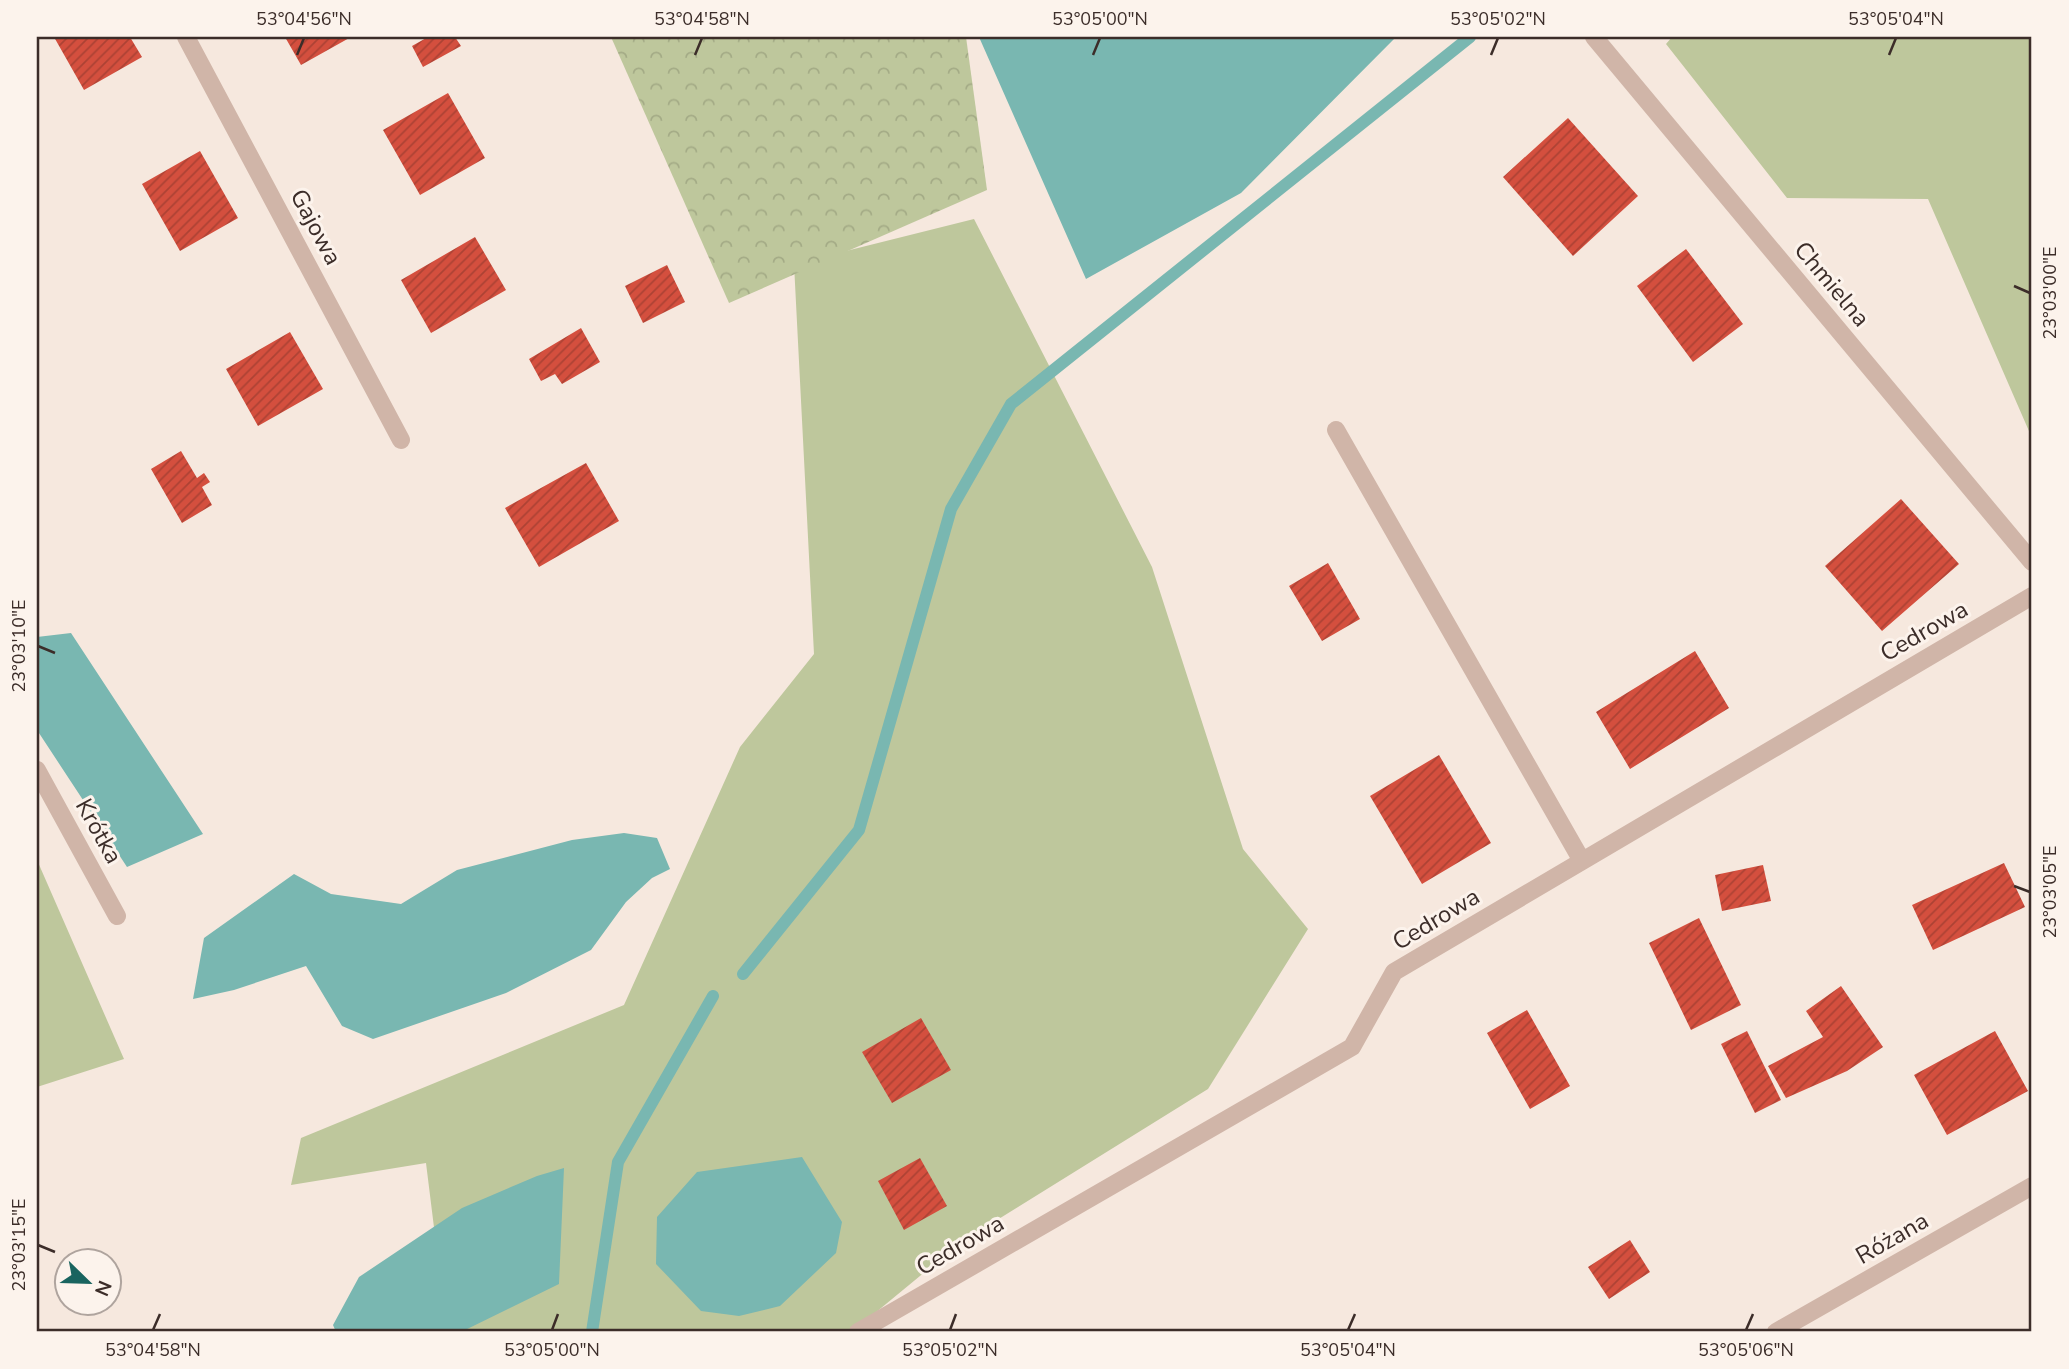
<svg xmlns="http://www.w3.org/2000/svg" width="2069" height="1369" font-family="'Nunito Sans',sans-serif">
  <defs>
    <pattern id="forest-crowns" width="20" height="18" patternUnits="userSpaceOnUse" patternTransform="scale(1.75)"><rect width="20" height="18" fill="#bec79c"/><path d="M2 6a3 3 0 1 1 6 0M12 15a3 3 0 1 1 6 0" fill="none" stroke="#a4ab86"/></pattern>
    <pattern id="building-hatch" width="6" height="6" patternUnits="userSpaceOnUse" patternTransform="scale(1.75)"><rect width="6" height="6" fill="#d44f3e"/><path d="M-1 1l2-2M0 6l6-6M5 7l2-2" fill="none" stroke="#ad4234"/></pattern>
  </defs>
  <rect width="100%" height="100%" fill="#f6e8de"/>
  <path fill="#bec79c" d="M1672,37H2032V438L1928,199L1787,198L1666,44Z
    M974,219L1152,567L1243,849L1308,929L1208,1089L960,1243L852,1332H447L426,1163L291,1185L301,1138L624,1005L740,747L814,654L794,264Z
    M37,860L124,1059L37,1087Z"/>
  <path fill="url(#forest-crowns)" d="M611,37H966L987,190L729,303Z"/>
  <path fill="#79b7b1" d="M979,37H1396L1241,193L1086,279Z
    M71,633L203,834L127,867L37,730V637Z
    M624,833L657,838L670,869L652,878L626,902L591,950L506,993L373,1039L342,1026L306,966L234,990L193,999L204,938L294,874L331,894L401,904L457,870L572,840Z
    M802,1157L842,1222L836,1253L780,1306L739,1316L701,1311L656,1264L657,1217L697,1172Z
    M564,1168L559,1284L461,1332H336L333,1325L359,1277L462,1208L537,1176Z"/>
  <g fill="none" stroke-linecap="round" stroke-linejoin="round">
    <path stroke="#79b7b1" stroke-width="12" d="M743,974L859,830L951,509L1011,404L1470,37
      M592,1332L618,1162L713,996"/>
  </g>
  <path fill="url(#building-hatch)" d="M54,37H130L142,57L84,90Z
    M285,37H351L301,65Z
    M428,37H455L461,46L423,67L412,46Z
    M448,93L485,158L420,195L383,130Z
    M1568,118L1638,196L1573,256L1503,177Z
    M200,151L238,218L180,251L142,184Z
    M475,237L506,290L431,333L401,280Z
    M1686,249L1743,324L1693,362L1637,286Z
    M667,265L685,302L643,323L625,286Z
    M581,328L600,362L562,384L555,374L541,381L529,359Z
    M290,332L323,389L258,426L226,369Z
    M181,451L197,478L204,473L210,482L202,487L212,505L182,523L151,469Z
    M586,463L619,521L539,567L505,508Z
    M1901,499L1959,564L1882,631L1825,566Z
    M1328,563L1360,619L1322,641L1289,586Z
    M1695,651L1729,708L1630,769L1596,712Z
    M1439,755L1491,843L1422,884L1370,796Z
    M2004,863L2025,907L1933,950L1912,905Z
    M1763,865L1771,901L1722,911L1715,875Z
    M1699,918L1741,1005L1691,1030L1649,943Z
    M1841,986L1883,1047L1847,1071L1786,1098L1768,1066L1823,1037L1806,1011Z
    M1527,1010L1570,1086L1530,1109L1487,1033Z
    M921,1018L951,1070L892,1103L862,1052Z
    M1747,1031L1781,1100L1755,1113L1721,1044Z
    M1995,1031L2028,1091L1947,1135L1914,1075Z
    M920,1158L947,1206L904,1230L878,1181Z
    M1630,1240L1650,1272L1609,1299L1588,1267Z"/>
  <g fill="none" stroke-linecap="round" stroke-linejoin="round">
    <path stroke="#d0b5a8" stroke-width="18" d="M186,37L401,440
      M1594,37L2032,562
      M1336,430L1582,861
      M37,770L117,916
      M858,1332L1352,1047L1394,972L2032,596
      M1776,1332L2032,1186"/>
  </g>
  <path fill="none" stroke="#3c2d29" stroke-width="2.5" d="M297,55L304,38M695,55L702,38M1093,55L1100,38M1491,55L1498,38M1889,55L1896,38M2014,286L2030,293M38,646L55,653M2014,886L2030,892M38,1245L55,1252M153,1330L160,1314M552,1330L558,1314M950,1330L956,1314M1348,1330L1355,1314M1746,1330L1753,1314"/>
  <g text-anchor="middle" stroke-width="6" stroke-linejoin="round" paint-order="stroke">
    <g font-size="24" fill="#3c2d29" stroke="#fcf3ec">
      <text transform="translate(316 227) rotate(62)" y="8">Gajowa</text>
      <text transform="translate(1832 284) rotate(50)" y="8">Chmielna</text>
      <text transform="translate(1924 631) rotate(-30)" y="8">Cedrowa</text>
      <text transform="translate(99 831) rotate(61)" y="8">Krótka</text>
      <text transform="translate(1436 919) rotate(-31)" y="8">Cedrowa</text>
      <text transform="translate(1892 1238) rotate(-30)" y="8">Różana</text>
      <text transform="translate(960 1245) rotate(-30)" y="8">Cedrowa</text>
    </g>
  </g>
  <rect width="2069" height="1369" fill="none" stroke="#fcf3ec" stroke-width="77"/>
  <g transform="translate(88 1282) rotate(113)"><circle r="33" fill="#fcf3ec" stroke="#afa49e" stroke-width="2"/>
  <path d="M0-5L12 26L0 18L-12 26Z" fill="#19645f"/>
  <text y="-10" font-size="19" font-weight="bold" text-anchor="middle" fill="#3c2d29">N</text>
  </g>
  <rect x="38" y="38" width="1992" height="1292" fill="none" stroke="#3c2d29" stroke-width="2.5"/>
  <g font-size="18" text-anchor="middle" fill="#3c2d29">
    <text x="304" y="25">53°04'56"N</text>
    <text x="702" y="25">53°04'58"N</text>
    <text x="1100" y="25">53°05'00"N</text>
    <text x="1498" y="25">53°05'02"N</text>
    <text x="1896" y="25">53°05'04"N</text>
    <text transform="translate(2050 293) rotate(-90)" y="6">23°03'00"E</text>
    <text transform="translate(19 646) rotate(-90)" y="6">23°03'10"E</text>
    <text transform="translate(2050 892) rotate(-90)" y="6">23°03'05"E</text>
    <text transform="translate(19 1245) rotate(-90)" y="6">23°03'15"E</text>
    <text x="153" y="1356">53°04'58"N</text>
    <text x="552" y="1356">53°05'00"N</text>
    <text x="950" y="1356">53°05'02"N</text>
    <text x="1348" y="1356">53°05'04"N</text>
    <text x="1746" y="1356">53°05'06"N</text>
  </g>
</svg>
